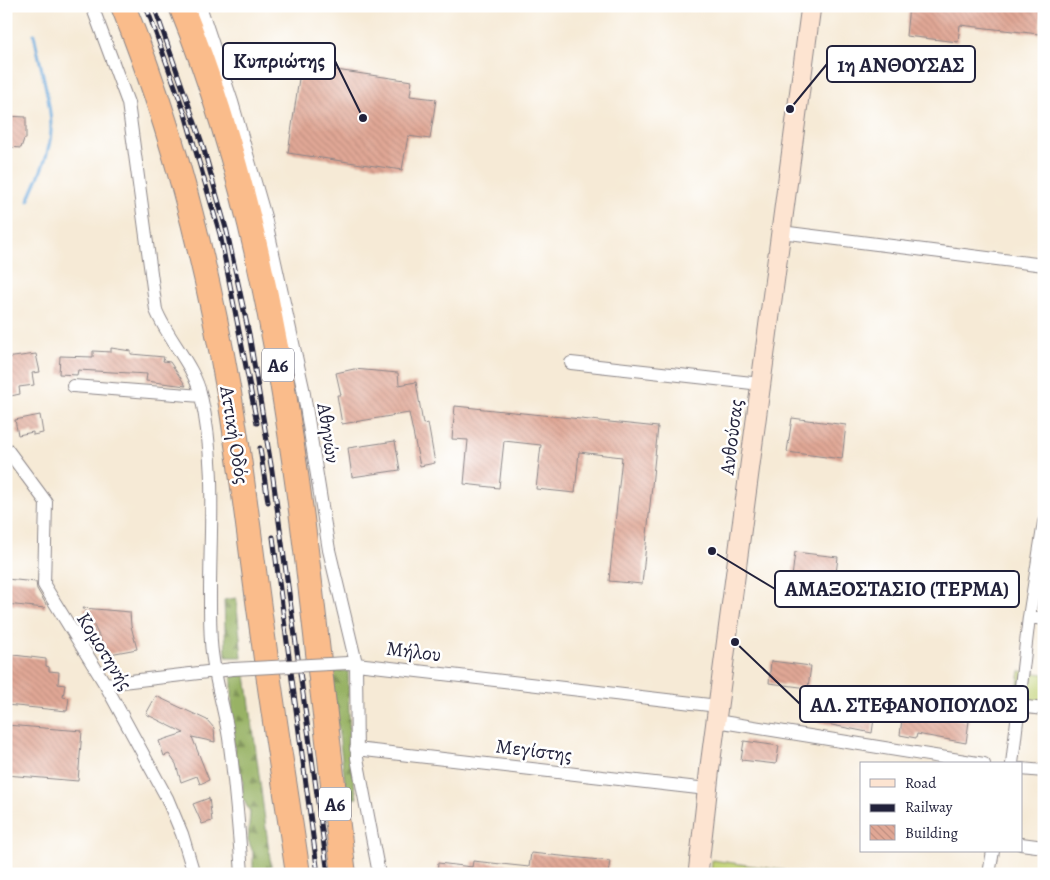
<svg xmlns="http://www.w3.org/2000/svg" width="1050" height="880" font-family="Alegreya,serif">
  <defs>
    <pattern id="forest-firs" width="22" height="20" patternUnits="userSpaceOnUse" patternTransform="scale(1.25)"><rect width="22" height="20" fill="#98b265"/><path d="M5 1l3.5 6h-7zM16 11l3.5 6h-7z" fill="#7c9054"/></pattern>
    <pattern id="building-back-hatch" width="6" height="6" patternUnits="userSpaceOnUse" patternTransform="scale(1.25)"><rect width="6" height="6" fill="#e0a795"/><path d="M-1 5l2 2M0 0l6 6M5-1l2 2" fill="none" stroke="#c08f81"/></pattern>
  </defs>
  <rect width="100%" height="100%" fill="#fff"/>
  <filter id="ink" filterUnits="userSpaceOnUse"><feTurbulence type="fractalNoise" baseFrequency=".02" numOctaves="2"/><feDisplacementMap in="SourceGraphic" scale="10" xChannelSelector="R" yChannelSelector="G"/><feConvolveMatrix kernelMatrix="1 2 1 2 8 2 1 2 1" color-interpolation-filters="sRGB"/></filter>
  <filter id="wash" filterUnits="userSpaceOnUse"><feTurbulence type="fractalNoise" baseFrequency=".0096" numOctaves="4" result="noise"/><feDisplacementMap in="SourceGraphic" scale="20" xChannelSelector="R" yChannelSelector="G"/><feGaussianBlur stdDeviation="1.12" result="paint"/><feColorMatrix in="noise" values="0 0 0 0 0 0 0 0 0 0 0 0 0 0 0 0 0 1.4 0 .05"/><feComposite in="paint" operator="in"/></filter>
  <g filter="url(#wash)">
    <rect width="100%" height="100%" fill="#f6ead6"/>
    <path fill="#c0d073" stroke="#717957" d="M1020,671L1044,674V705L1015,703Z
      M712,860L810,874H711Z"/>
    <path fill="url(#forest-firs)" stroke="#5d6a50" d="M236,598L242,657H226L224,600Z
      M331,671H348L350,759L357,798L347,799Z
      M246,675L272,874H253V852L248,840L250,812L242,797L243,781L236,759L232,732V676Z"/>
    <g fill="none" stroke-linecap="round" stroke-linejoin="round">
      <path stroke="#66a7da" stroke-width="3" d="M28,201C37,179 50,155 51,131C52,104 39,62 34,34"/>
    </g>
    <g id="blocks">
      <path fill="url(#building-back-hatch)" d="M909,6H1042L1039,34L960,25L958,42L906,36Z
        M301,65L412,81L410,96L436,99L430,139L408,136L402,170L288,153Z
        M6,116L26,117V139H24L21,148L8,147L10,125L6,124Z
        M111,348L131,351V354L164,357L163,361L170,362L186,386L146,381L147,374L78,370L77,375L59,374L60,356L93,357V351L111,352Z
        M36,354L40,372L32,373L34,385L19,387L20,394L6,397V358Z
        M354,369L398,373L399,385L416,382L423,424L428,423L435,463L420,466L409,413L342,424L337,395H341L336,373Z
        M455,406L658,427L642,584L609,581L622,457L579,452L575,493L536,489L541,445L504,441L499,488L464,484L468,440L452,439Z
        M40,415L43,433L33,435V432L18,435L15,420Z
        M792,418L846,425L842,459L787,452Z
        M395,441L400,470L352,477L348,448Z
        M795,552L838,557L834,591L791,586Z
        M6,579L36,582L37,589L46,604L45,608L6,604Z
        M83,608L130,612L131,626L137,649L110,654L107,652L93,624L88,623L90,618Z
        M6,654L46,659V666L49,667V671L59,672L58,684L65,685L63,697L69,698L67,711L6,705Z
        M771,661L811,666L808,688L769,683Z
        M156,696L207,720L214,728L215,742L192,737L209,780L200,784L197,776L181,782L176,764L169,754L164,756L159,741L184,733L146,714Z
        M805,701L854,709L855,702L876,704L872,733L802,719Z
        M903,711L969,721L966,743L917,734L916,738L900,735Z
        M6,725L82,731L78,781L6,775Z
        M744,741L779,746L776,764L741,760Z
        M209,798L212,821L202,824L193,804Z
        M531,853L610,861L608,874H437L438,863L472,867L473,861L529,867Z"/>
    </g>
  </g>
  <g filter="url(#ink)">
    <use href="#blocks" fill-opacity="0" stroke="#8c8688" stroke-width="1"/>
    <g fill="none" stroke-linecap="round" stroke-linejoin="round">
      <defs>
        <path id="street" d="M92,6L128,103L156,310C168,340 194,365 201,396C220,478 206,560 211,642C213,675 224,706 229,738C235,783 239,829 242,874
          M200,6L232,102L265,217L303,388L329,550L356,663L357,758L379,874
          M781,232L1044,265
          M571,363L761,384
          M73,386L201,396
          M6,448L46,502L44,585L105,684L167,798L182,834L194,874
          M1029,617L1044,619
          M348,663L718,706
          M105,684L233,669
          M1018,706L1044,709
          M716,721L984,764
          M356,749L707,789
          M1012,764L1029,617L1044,522
          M1021,769L1044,771
          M1021,844L1044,847
          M989,874L993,851"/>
        <path id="secondary" d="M698,874L710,766L811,6"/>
        <path id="highway" d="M123,6C174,130 206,261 229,393C243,476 252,561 264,644C274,721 287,797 298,874
          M181,6C293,281 306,583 344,874"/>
      </defs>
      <use href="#street" stroke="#8c8688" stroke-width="14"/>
      <use href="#secondary" stroke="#8c8688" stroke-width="21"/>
      <use href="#highway" stroke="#8c8688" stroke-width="26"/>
      <use href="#street" stroke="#fff" stroke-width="12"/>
      <use href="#secondary" stroke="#fde4d1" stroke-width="19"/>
      <use href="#highway" stroke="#fabc8b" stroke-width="24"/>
      <defs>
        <path id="rail" d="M146,6L185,114L220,234L257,423
          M154,6L202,143L227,232L249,334L272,471L328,874
          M260,448L268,502
          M273,537L318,874"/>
      </defs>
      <use href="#rail" stroke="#22223b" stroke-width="5"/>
      <use href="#rail" stroke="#fff" stroke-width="3" stroke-dasharray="9" stroke-linecap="butt"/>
      <defs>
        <path id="street-bridge" d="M233,669L348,663"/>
      </defs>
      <use href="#street-bridge" stroke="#8c8688" stroke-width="14" stroke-linecap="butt"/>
      <use href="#street-bridge" stroke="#fff" stroke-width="12"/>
    </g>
  </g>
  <g text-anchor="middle" stroke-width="5" stroke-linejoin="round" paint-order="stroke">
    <g fill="#fff" stroke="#646476" stroke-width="1">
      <rect x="262" y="348.5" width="32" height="33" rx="4"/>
      <rect x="319" y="787.5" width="32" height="33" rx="4"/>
    </g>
    <g font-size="19" font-weight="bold" fill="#22223b">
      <text x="278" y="372">Α6</text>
      <text x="335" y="811">Α6</text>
    </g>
    <g font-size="20" fill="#22223b" stroke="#fff">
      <text transform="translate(329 433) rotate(81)" y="7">Αθηνών</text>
      <text transform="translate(235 435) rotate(81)" y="7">Αττική Οδός</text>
      <text transform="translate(731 437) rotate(-83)" y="7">Ανθούσας</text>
      <text transform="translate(105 651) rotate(58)" y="7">Κομοτηνής</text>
      <text transform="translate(414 651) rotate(7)" y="7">Μήλου</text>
      <text transform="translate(534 750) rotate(7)" y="7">Μεγίστης</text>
    </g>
  </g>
  <path fill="none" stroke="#22223b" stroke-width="2" d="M363 118L335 61M790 109L827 64M712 551L775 589M735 642L800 704"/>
  <g fill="#22223b" stroke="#fff" stroke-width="2">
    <circle cx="363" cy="118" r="5"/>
    <circle cx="790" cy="109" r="5"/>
    <circle cx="712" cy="551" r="5"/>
    <circle cx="735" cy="642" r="5"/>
  </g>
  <g fill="#fff" stroke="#22223b" stroke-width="2">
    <rect x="223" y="43" width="112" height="36" rx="5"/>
    <rect x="827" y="46" width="148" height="36" rx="5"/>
    <rect x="775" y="571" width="244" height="36" rx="5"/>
    <rect x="800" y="686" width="228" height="36" rx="5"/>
  </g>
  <g font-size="21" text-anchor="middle" font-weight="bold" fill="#22223b">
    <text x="279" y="68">Κυπριώτης</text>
    <text x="901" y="72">1η ΑΝΘΟΥΣΑΣ</text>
    <text x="897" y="596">ΑΜΑΞΟΣΤΑΣΙΟ (ΤΕΡΜΑ)</text>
    <text x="914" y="712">ΑΛ. ΣΤΕΦΑΝΟΠΟΥΛΟΣ</text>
  </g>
  <rect width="1050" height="880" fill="none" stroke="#fff" stroke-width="25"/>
  <rect x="860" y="762" width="162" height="90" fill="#ffffff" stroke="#a7a7b1"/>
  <rect x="870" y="779" width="25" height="8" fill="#fde4d1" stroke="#a7a7b1"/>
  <text x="905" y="788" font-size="15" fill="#22223b">Road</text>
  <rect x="870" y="804" width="25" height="8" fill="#22223b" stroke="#a7a7b1"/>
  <text x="905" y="812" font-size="15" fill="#22223b">Railway</text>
  <rect x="870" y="825" width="25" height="15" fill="url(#building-back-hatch)" stroke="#a7a7b1"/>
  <text x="905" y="838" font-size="15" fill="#22223b">Building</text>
</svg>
